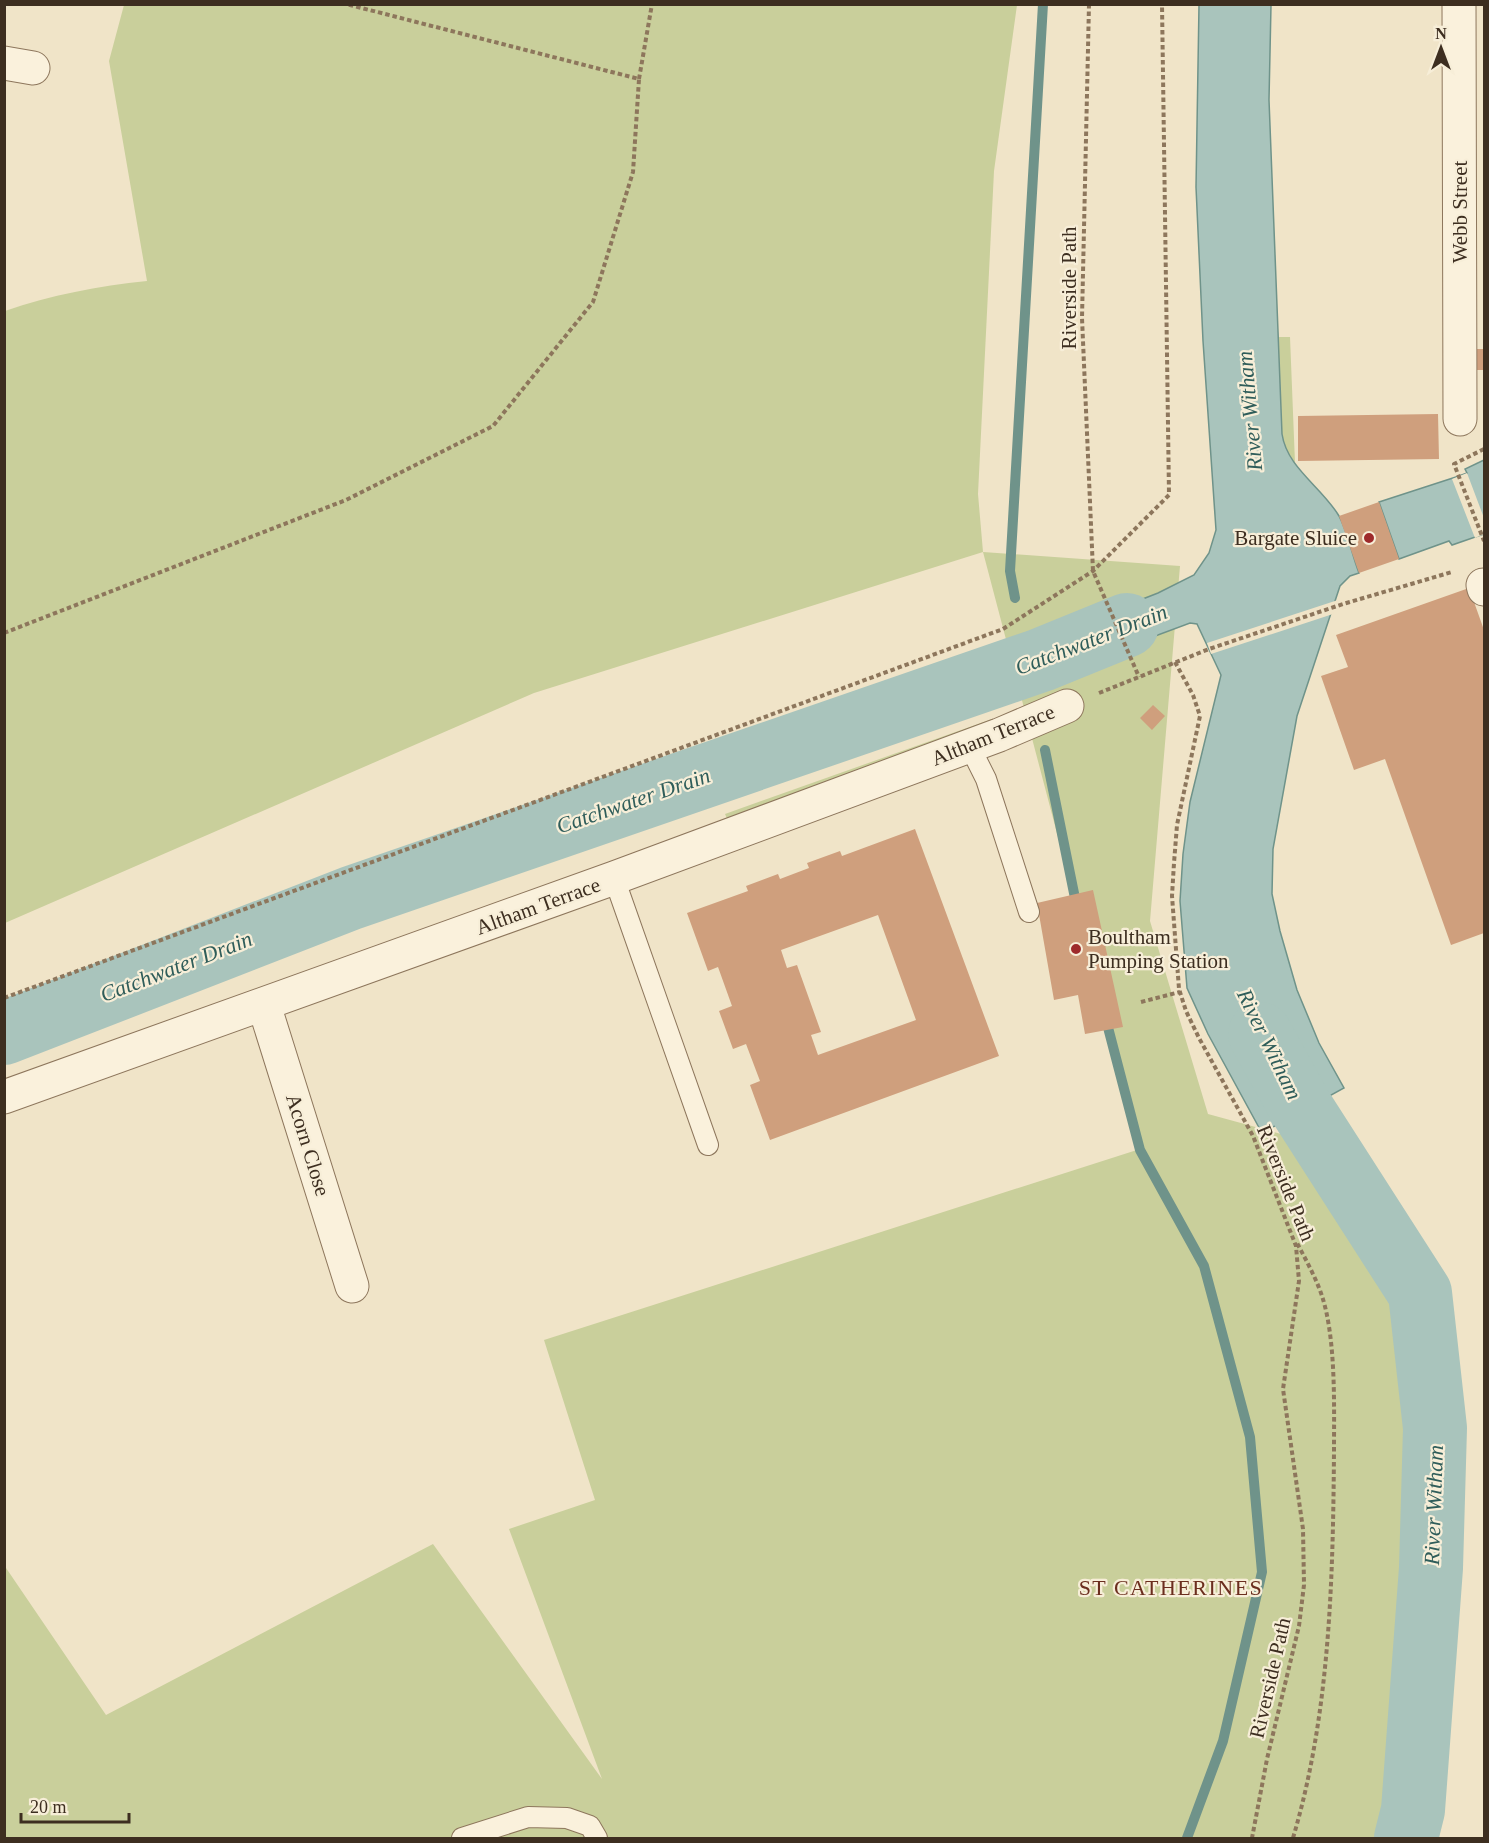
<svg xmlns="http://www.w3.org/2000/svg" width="1489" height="1843" font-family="'Times New Roman',serif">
  <rect width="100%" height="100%" fill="#f0e4c8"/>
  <path fill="#c9cf9b" d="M124,5H1017L994,171L978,494L983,552L1180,566L1150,921L1208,1114L1325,1146L1420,1293L1435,1428L1431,1568L1413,1810L1406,1838H5L4,1565L106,1715L433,1544L602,1779L509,1529L595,1500L544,1340L1140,1149L983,552L534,693L5,923V311C51,295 98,286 147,281L109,61Z
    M1277,337H1290L1295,463L1283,445L1282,434Z
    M992,719L994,725L729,823L725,814Z"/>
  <path fill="#a9c4bc" stroke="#6f938a" stroke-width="1.5" d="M1199,5H1271L1269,100L1282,434C1287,468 1322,487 1339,516C1348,533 1352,555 1359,573L1350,576L1340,586L1297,716L1273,849L1272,894L1280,931L1297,990L1319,1043L1344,1088L1262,1133L1208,1034L1187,988L1180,901L1183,854L1190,802L1221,675L1197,624L1190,623L1053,674L1038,640L1158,593L1194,575L1209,553L1216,530L1203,341L1196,187Z
    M1484,460V534L1452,545L1449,541L1399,559L1379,502L1459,476L1467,473L1465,469Z"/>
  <path fill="#f0e4c8" d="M1467,473L1484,518V534L1475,538L1452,479Z
    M1338,600L1333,614L1211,654L1207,643Z
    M1118,606L1134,646L1119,652L1102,612Z"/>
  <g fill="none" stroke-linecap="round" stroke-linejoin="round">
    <path stroke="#6f938a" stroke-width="10" d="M1015,598L1010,571L1043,4
      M1045,750L1077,908
      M1105,1016L1140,1150L1204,1266L1250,1437L1262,1572L1223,1741L1187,1838"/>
    <path stroke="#a9c4bc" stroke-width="64" d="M4,1033L351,898L1041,660L1127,625
      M1260,1034L1300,1106L1420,1293L1435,1428L1431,1568L1413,1810L1406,1838"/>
  </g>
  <path fill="#cf9f7d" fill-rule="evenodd" d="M1475,349H1484V370H1475Z
    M1438,414L1439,459L1298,461V416Z
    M1379,502L1399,559L1359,573L1339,516Z
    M1469,588L1484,630V933L1451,945L1385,759L1354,770L1321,676L1348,667L1336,635Z
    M1153,705L1165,716L1152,730L1140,718Z
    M915,829L999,1056L770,1140L750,1085L760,1081L746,1044L733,1049L719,1011L732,1006L718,967L708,971L687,913L748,891L746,886L778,874L780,879L809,868L807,863L840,851L842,856ZM878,915L916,1020L818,1055L811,1035L821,1032L797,965L787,968L781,950Z
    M1093,890L1123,1027L1085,1034L1078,995L1054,1000L1037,903Z"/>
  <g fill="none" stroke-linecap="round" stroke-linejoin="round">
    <defs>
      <path id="service" d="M969,745L986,779L1029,912
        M614,878L708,1145
        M462,1838L528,1817L567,1818L590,1826L597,1838"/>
      <path id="minor" d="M1459,4L1460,419
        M4,63L33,68
        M1483,585L1484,589
        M264,1005L352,1286
        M4,1097L614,878L999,735L1067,706"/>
    </defs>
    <use href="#service" stroke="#8d765c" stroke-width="22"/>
    <use href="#minor" stroke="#8d765c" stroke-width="35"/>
    <path stroke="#8d765c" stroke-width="4" stroke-dasharray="4.5 3" stroke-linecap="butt" d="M1089,4L1082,318L1093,571L1139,677
      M639,79L652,4
      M1484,449L1454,464L1484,541
      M4,633L346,500L493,426L593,302L633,172L639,79L346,4
      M1175,662L1193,695L1200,716L1177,825L1174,863L1172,896L1179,989L1186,1011L1199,1038L1253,1136L1296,1246L1299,1281L1283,1389L1303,1529L1304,1585L1299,1626L1267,1759L1252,1838
      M1099,693L1209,649L1343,604L1452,572
      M4,998L1003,629L1093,571L1169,495L1162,4
      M1141,1002L1180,992
      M1293,1838C1330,1713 1333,1580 1334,1450C1334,1405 1336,1339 1322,1296C1316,1278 1306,1260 1297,1243"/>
    <use href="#service" stroke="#faf1dc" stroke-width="20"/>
    <use href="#minor" stroke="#faf1dc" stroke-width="33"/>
  </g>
  <g fill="#9e2a2b" stroke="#f7eed8" stroke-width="2">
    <circle cx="1369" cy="538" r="6"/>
    <circle cx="1076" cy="949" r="6"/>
  </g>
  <g text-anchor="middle" stroke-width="4.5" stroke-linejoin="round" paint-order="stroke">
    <g font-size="21" fill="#3d2e20" stroke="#f7eed8">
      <text transform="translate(1460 212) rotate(-90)" y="7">Webb Street</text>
      <text transform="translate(1069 288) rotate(-90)" y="7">Riverside Path</text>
      <text transform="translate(993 735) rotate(-22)" y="7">Altham Terrace</text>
      <text transform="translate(538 906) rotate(-20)" y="7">Altham Terrace</text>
      <text transform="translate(308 1145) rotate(73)" y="7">Acorn Close</text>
      <text transform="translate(1286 1183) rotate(68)" y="7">Riverside Path</text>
      <text transform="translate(1270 1678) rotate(-77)" y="7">Riverside Path</text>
    </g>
    <g font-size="21" fill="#3d2e20" stroke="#f7eed8" text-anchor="end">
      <text x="1357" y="545">Bargate Sluice</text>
      <text x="1088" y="944" text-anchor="start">Boultham<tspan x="1088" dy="24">Pumping Station</tspan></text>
    </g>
    <g font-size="22" font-style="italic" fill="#2f5d5a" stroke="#f7eed8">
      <text transform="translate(1249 411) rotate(-95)" y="8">River Witham</text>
      <text transform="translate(1091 639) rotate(-21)" y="8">Catchwater Drain</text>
      <text transform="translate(633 800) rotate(-19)" y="8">Catchwater Drain</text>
      <text transform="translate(176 966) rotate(-21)" y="8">Catchwater Drain</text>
      <text transform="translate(1270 1044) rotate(64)" y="8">River Witham</text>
      <text transform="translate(1433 1505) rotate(-88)" y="8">River Witham</text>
    </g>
    <g font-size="22" letter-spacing="1.5" fill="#6b2e1e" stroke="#f7eed8">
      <text x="1171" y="1595">ST CATHERINES</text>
    </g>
  </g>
  <rect width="1489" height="1843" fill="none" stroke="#3d2e20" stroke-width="12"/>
  <g transform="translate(1441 48)" stroke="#f7eed8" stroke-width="4.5" paint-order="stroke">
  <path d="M0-4.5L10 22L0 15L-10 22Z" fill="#3d2e20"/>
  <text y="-9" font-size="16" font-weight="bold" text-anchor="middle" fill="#3d2e20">N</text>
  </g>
  <path d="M21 1813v9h108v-9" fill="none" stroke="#3d2e20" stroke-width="3"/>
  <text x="30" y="1813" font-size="18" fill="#3d2e20" stroke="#f7eed8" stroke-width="4.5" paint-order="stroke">20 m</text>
</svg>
